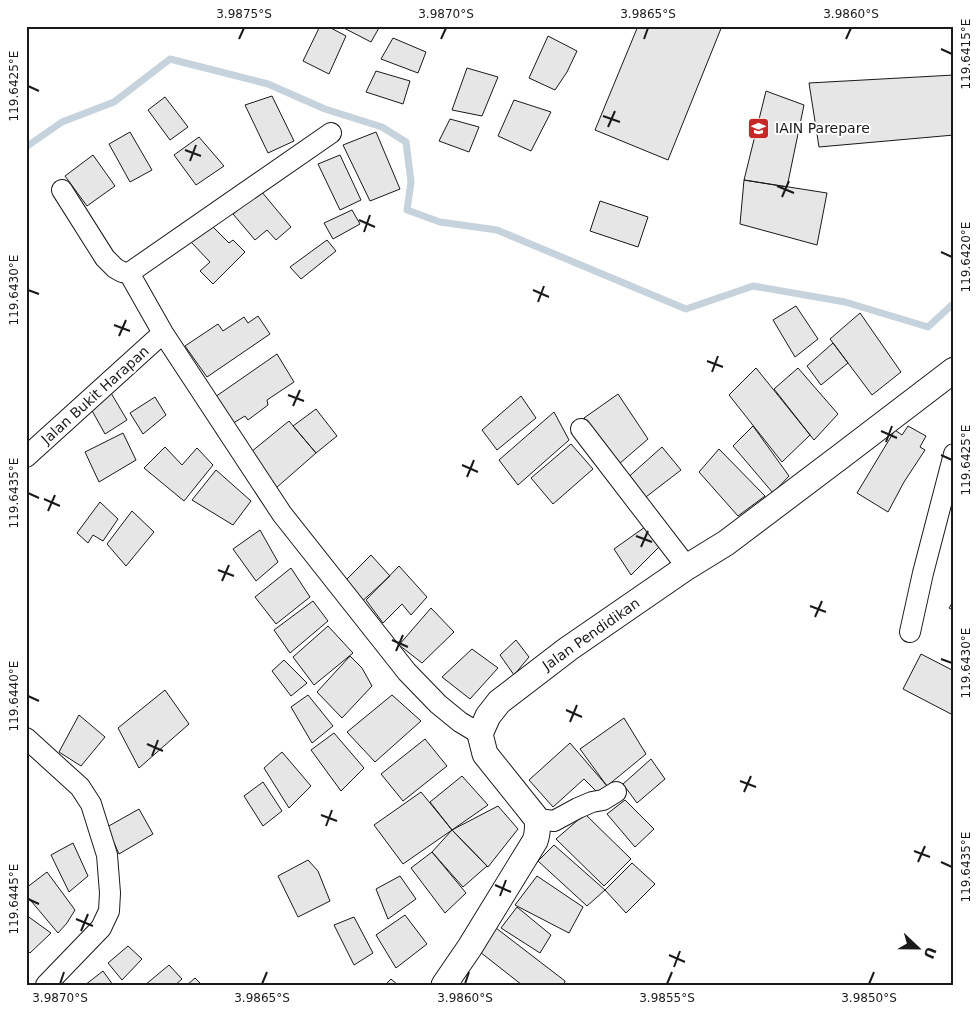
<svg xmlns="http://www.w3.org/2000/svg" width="980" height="1011" font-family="'DejaVu Sans',sans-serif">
  <rect width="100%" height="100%" fill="#fff"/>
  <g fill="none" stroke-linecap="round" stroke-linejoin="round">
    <path stroke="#c6d2dc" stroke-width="7" d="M26,147L62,122L114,102L170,59L268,84L325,109L382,127L406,142L411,182L407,210L440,222L497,230L686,309L753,286L845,302L928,327L954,303"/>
  </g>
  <path fill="#e6e6e6" stroke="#1a1a1a" d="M320,26H327L346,36L329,74L303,61Z
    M340,26H380L371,42Z
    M638,26H722L668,160L595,130Z
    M548,36L577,51L567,72L555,90L529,78Z
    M393,38L426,52L418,73L381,59Z
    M467,68L498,77L482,116L452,110Z
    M376,71L410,81L403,104L366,92Z
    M954,75V135L819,147L809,83Z
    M766,91L804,105L787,187L744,180Z
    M272,96L294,141L268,153L245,105Z
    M165,97L188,127L170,140L148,110Z
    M514,100L551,112L531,151L498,136Z
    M450,119L479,127L469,152L439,141Z
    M130,132L152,170L130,182L109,144Z
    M376,132L400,189L370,201L343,145Z
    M199,137L224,166L196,185L174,155Z
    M93,155L115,186L87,206L65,176Z
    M340,155L361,200L340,210L318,164Z
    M744,180L827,193L817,245L740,224Z
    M261,191L291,227L276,240L267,230L255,240L233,214Z
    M600,201L648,217L638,247L590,231Z
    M352,210L360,224L333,239L324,223Z
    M209,223L229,243L233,240L245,252L213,284L200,271L210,262L191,242Z
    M327,240L336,251L301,279L290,267Z
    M796,306L818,339L795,357L773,320Z
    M860,313L901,372L872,395L830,339Z
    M258,316L270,334L207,377L185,346L218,324L223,331L244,317L248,323Z
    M833,343L848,363L821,385L807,366Z
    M277,354L294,382L267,400L268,405L248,420L245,416L230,425L215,397Z
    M756,368L810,435L782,462L729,395Z
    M798,368L838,414L814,440L774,389Z
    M111,393L127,420L105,434L90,407Z
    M618,394L648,439L619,464L584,418Z
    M521,396L536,418L497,450L482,430Z
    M155,397L166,415L143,434L130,413Z
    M316,409L337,436L316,453L293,426Z
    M554,412L569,440L518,485L499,460Z
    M289,421L316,453L276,488L251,452Z
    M753,426L789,476L773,493L733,446Z
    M908,426L926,436L920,447L925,450L904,482L888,512L857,493L895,430L902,435Z
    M123,433L136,460L99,482L85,452Z
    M571,444L593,469L553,504L531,478Z
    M165,447L182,465L197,448L213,465L184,501L144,468Z
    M662,447L681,470L642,500L625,480Z
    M719,449L765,496L738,516L699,472Z
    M216,470L251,501L233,525L192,500Z
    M100,502L118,519L103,541L93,535L88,543L77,533Z
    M132,511L154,532L126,566L107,544Z
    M645,527L659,547L631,575L614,549Z
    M260,530L278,562L256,581L233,549Z
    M371,555L390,576L359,604L346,580Z
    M399,566L427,597L411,615L402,604L383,623L366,600Z
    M291,568L310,597L276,624L255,597Z
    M954,600V611L949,608Z
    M313,601L328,621L290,653L274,630Z
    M431,608L454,632L422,663L399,645Z
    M328,626L353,653L314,685L293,657Z
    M516,640L529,657L514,675L500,655Z
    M472,649L498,668L470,699L442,677Z
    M921,654L954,671V712L953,715L903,689Z
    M350,656L362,668L372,686L342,718L317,692Z
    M284,660L307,683L291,696L272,671Z
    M165,690L189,724L139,768L118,728Z
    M308,695L333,726L312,743L291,707Z
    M392,695L421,721L375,762L347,732Z
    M79,715L105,737L81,766L59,752Z
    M624,718L646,754L607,786L580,749Z
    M334,733L364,768L341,791L311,750Z
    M425,739L447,766L403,801L381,774Z
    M570,743L607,786L598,793L584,779L553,807L529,780Z
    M282,752L311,786L289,808L264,768Z
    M651,759L665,779L637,803L623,784Z
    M462,776L488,805L452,830L430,802Z
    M263,782L282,811L263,826L244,796Z
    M421,792L452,830L403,864L374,825Z
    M625,800L654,829L635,847L607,814Z
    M498,806L518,829L488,867L452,830Z
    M139,809L153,834L119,854L107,827Z
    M585,814L631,859L604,886L556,839Z
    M452,830L487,866L463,887L432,852Z
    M73,843L88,876L69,892L51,855Z
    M554,845L605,890L587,906L538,861Z
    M432,852L466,893L445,913L411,868Z
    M308,860L318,871L330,901L298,917L278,876Z
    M632,863L655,884L626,913L605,890Z
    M47,872L75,910L67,923L58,933L26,895V888Z
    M400,876L416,899L388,919L376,889Z
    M537,876L583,907L569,933L515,905Z
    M517,907L551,935L540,953L501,928Z
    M26,915L51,933L30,953L26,950Z
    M405,915L427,944L396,968L376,935Z
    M354,917L373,953L354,965L334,925Z
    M496,928L565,981L564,985H522L480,952Z
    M128,946L142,959L122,980L108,963Z
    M169,965L182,979L175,985H145Z
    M103,971L113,985H85Z
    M195,978L202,985H187Z
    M391,979L398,985H385Z"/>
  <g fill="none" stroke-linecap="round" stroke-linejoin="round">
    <defs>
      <path id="minor" d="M62,190L105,258L115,268L122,272L129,273L163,333L282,514L407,672L438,704L460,722L480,734
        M129,273L331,133
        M581,429L687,567
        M26,457L163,333
        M910,632L923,573L954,454
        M26,738L80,787L91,804L107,855L110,893L109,911L101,928L46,985
        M537,819L554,821L578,808L592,802L603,800L616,792"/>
      <path id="tertiary" d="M444,985L470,947L535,841C538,833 538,827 537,819L485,754L480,734L488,716L499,702L568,649L687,567L726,543L840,457L954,370"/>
    </defs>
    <use href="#minor" stroke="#1a1a1a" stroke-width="22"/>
    <use href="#tertiary" stroke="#1a1a1a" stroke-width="27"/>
    <use href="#minor" stroke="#fff" stroke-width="20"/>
    <use href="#tertiary" stroke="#fff" stroke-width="25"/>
  </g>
  <path fill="none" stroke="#1a1a1a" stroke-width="2" d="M239,39L244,28M441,39L446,28M644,39L648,28M846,39L851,28M941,49L952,54M28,86L39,91M603,116L620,122M608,127L615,111M185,150L201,156M190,161L196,145M777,186L794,193M782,197L789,181M359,220L375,227M364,232L370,215M941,252L952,257M28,290L39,294M533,290L549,297M538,302L544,286M114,325L130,331M119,336L126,320M707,361L723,367M712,372L718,356M288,395L304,401M293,406L300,390M881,431L897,438M886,442L892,426M941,455L952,460M462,465L478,472M467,477L474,460M28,493L39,498M44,499L60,506M48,511L55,495M636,536L652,542M641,547L648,531M218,570L234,576M222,581L229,565M810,606L826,612M815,617L822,601M392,640L408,647M396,651L403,635M941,659L952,663M28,696L39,701M566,710L582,717M570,722L577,705M147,744L163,751M152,756L158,740M740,781L756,787M744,792L751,776M321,815L337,821M326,826L332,810M914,851L930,857M918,862L925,846M941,862L952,867M495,885L511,892M500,896L506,880M28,899L39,904M76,919L93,926M81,931L88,914M669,955L685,962M674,967L680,951M60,984L64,972M262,984L267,972M465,984L469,972M667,984L672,972M869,984L874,972"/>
  <defs>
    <symbol id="university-square" viewBox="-11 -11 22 22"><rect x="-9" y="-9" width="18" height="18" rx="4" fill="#c62828" stroke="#fff"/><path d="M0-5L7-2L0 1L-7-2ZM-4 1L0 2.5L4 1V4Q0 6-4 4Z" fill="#fff"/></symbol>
  </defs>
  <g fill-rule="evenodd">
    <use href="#university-square" x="746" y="116" width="25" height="25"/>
  </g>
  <g text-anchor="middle" stroke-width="4" stroke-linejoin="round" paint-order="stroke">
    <g font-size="14" fill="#1a1a1a" stroke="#fff" text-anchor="start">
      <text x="775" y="133">IAIN Parepare</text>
    </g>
    <g font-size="14" fill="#1a1a1a" stroke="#fff">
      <text transform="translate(95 395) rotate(-42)" y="5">Jalan Bukit Harapan</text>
      <text transform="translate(591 634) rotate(-35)" y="5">Jalan Pendidikan</text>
    </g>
  </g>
  <rect width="980" height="1011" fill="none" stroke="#ffffff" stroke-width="55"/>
  <g transform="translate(918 948) rotate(112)" stroke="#ffffff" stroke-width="4" paint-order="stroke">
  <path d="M0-4L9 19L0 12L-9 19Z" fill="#1a1a1a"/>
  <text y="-8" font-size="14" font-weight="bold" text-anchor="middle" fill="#1a1a1a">U</text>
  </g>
  <rect x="28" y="28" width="924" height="956" fill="none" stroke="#1a1a1a" stroke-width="2"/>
  <g font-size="12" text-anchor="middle" fill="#1a1a1a">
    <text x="244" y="18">3.9875°S</text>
    <text x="446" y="18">3.9870°S</text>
    <text x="648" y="18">3.9865°S</text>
    <text x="851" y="18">3.9860°S</text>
    <text transform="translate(966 54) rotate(-90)" y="4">119.6415°E</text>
    <text transform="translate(14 86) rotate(-90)" y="4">119.6425°E</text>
    <text transform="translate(966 257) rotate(-90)" y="4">119.6420°E</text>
    <text transform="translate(14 290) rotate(-90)" y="4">119.6430°E</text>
    <text transform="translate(966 460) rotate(-90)" y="4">119.6425°E</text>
    <text transform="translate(14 493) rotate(-90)" y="4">119.6435°E</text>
    <text transform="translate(966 663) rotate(-90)" y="4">119.6430°E</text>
    <text transform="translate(14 696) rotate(-90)" y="4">119.6440°E</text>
    <text transform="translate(966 867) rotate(-90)" y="4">119.6435°E</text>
    <text transform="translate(14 899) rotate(-90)" y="4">119.6445°E</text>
    <text x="60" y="1002">3.9870°S</text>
    <text x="262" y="1002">3.9865°S</text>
    <text x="465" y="1002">3.9860°S</text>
    <text x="667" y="1002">3.9855°S</text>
    <text x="869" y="1002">3.9850°S</text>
  </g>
</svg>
